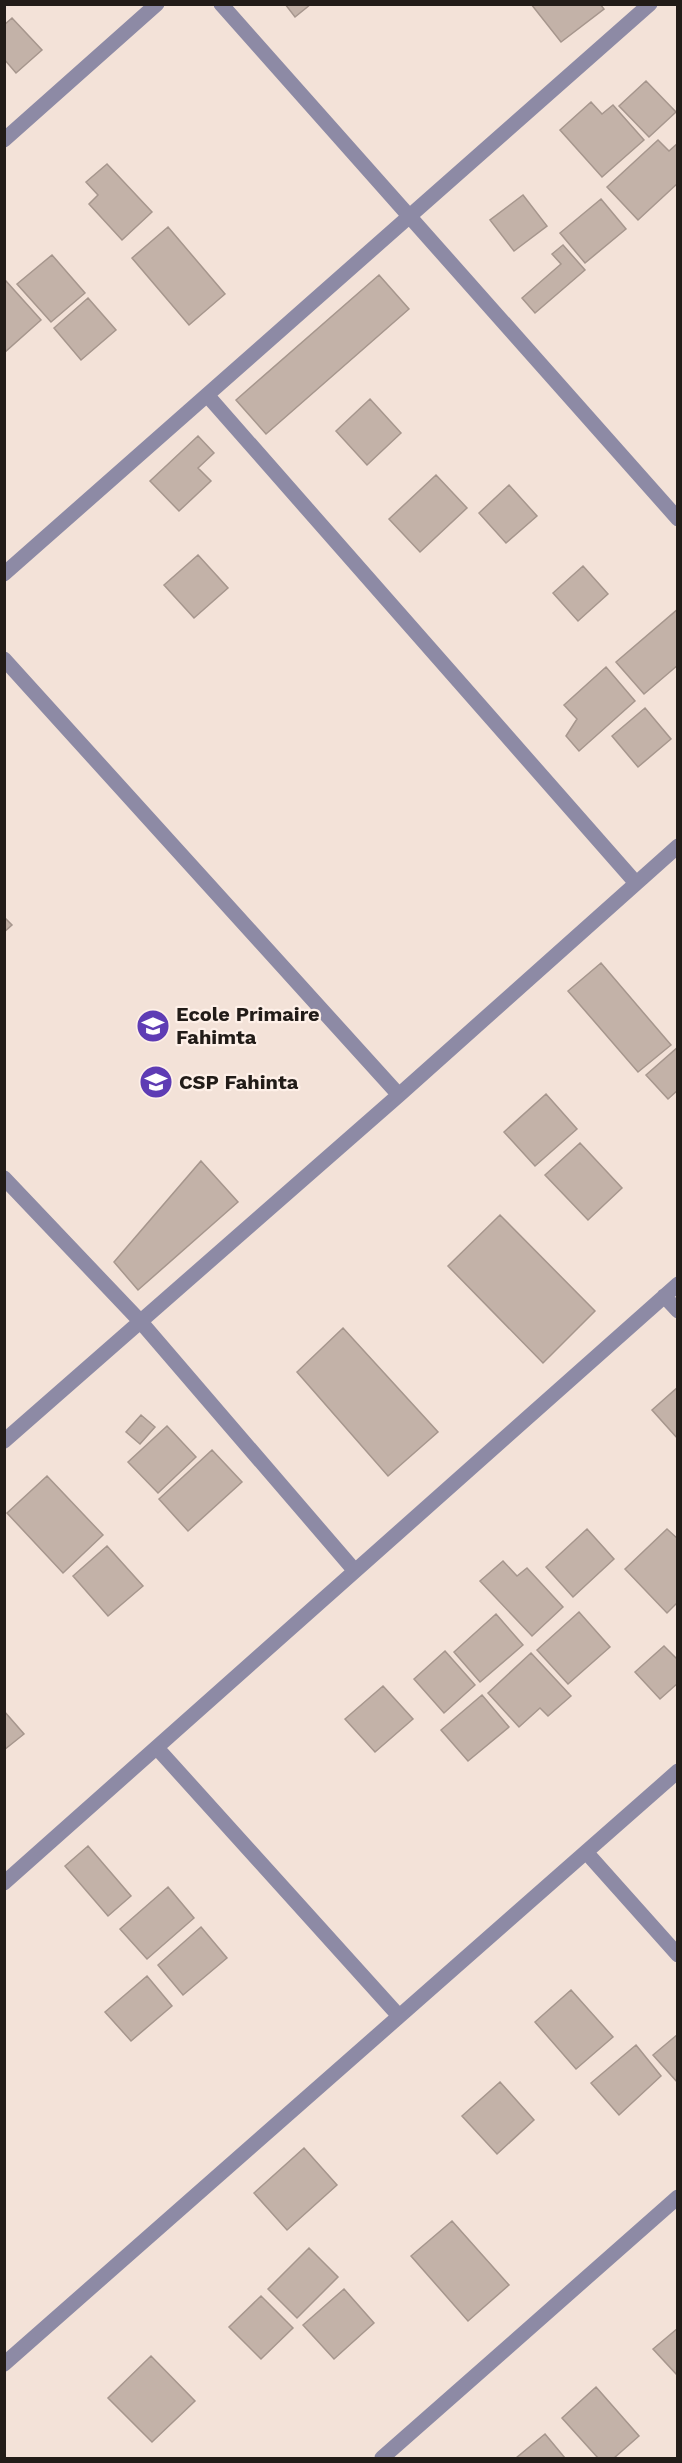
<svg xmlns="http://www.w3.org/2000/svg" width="682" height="2463" font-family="'Work Sans',sans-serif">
  <rect width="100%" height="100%" fill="#f3e2d8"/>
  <path fill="#c3b2a8" stroke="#a6968d" stroke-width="1.5" d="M285,4H311L295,17Z
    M531,4H600L604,9L561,42Z
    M12,18L42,50L16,73L4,59V25Z
    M646,81L676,112L649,137L619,106Z
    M591,102L602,114L613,105L644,140L602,177L560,130Z
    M658,140L669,151L678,143V183L638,220L607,187Z
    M107,164L152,212L122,240L89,204L98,195L86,182Z
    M523,195L547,226L514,251L490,220Z
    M601,199L626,229L585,263L560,233Z
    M168,227L225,294L189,325L132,258Z
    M563,245L585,270L535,313L522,298L561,264L552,254Z
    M52,255L85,293L51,322L17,284Z
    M379,275L409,309L266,434L236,400Z
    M6,281L41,320L5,352L4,282Z
    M88,298L116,330L81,360L54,328Z
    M370,399L401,433L367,465L336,431Z
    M198,436L214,453L198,468L211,481L179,511L150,481Z
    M436,475L467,508L420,552L389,519Z
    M509,485L537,516L506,543L479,513Z
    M198,555L228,588L194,618L164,585Z
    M583,566L608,594L578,621L553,593Z
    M678,609V665L644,694L616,662Z
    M606,667L635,701L579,751L566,736L577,719L564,705Z
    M645,708L671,739L638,767L612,736Z
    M4,917L12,925L4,932Z
    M601,963L671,1045L638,1072L568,991Z
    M678,1047V1090L668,1099L646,1075Z
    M546,1094L577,1129L535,1166L504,1132Z
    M580,1143L622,1188L588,1220L545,1175Z
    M201,1161L238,1202L138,1290L114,1262Z
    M500,1215L595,1311L543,1363L448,1266Z
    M343,1328L438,1432L388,1476L297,1372Z
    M678,1387V1439L652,1410Z
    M141,1415L155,1427L140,1444L126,1432Z
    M167,1426L196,1457L158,1493L128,1462Z
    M212,1450L242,1482L188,1531L159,1499Z
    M47,1476L103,1535L63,1573L7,1513Z
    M587,1529L614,1559L573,1597L546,1567Z
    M667,1529L678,1539V1602L667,1613L625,1569Z
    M107,1546L143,1586L108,1616L73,1576Z
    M503,1561L517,1576L527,1568L563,1607L532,1636L480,1581Z
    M579,1612L610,1647L568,1684L537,1650Z
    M496,1614L523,1645L480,1682L454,1652Z
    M664,1646L678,1660V1683L660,1699L635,1672Z
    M445,1651L475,1685L444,1713L414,1679Z
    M531,1653L571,1696L548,1716L540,1708L519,1727L488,1693Z
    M383,1686L413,1719L375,1752L345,1719Z
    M482,1695L509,1727L468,1761L441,1730Z
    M4,1711L24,1734L4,1750Z
    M88,1846L131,1896L108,1916L65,1866Z
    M168,1887L194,1918L147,1959L120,1929Z
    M201,1927L227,1958L183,1995L158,1965Z
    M147,1976L172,2006L131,2041L105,2012Z
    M571,1990L613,2037L576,2069L535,2022Z
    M678,2034V2083L653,2055Z
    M636,2045L661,2076L619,2115L591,2083Z
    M500,2082L534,2120L497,2154L462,2116Z
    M304,2148L337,2185L287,2230L254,2193Z
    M452,2221L509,2285L468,2321L411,2256Z
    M309,2248L338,2277L297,2318L268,2289Z
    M344,2289L374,2323L334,2359L303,2325Z
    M261,2296L293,2328L261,2359L229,2327Z
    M678,2328V2376L653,2349Z
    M151,2356L195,2401L152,2442L108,2398Z
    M596,2387L639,2436L614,2458H598L562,2418Z
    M545,2434L565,2458H516Z"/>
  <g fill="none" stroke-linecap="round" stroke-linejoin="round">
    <path stroke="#8d8aa5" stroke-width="15" d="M221,4L678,519
      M4,140L157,4
      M207,395L636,883
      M4,574L650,4
      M4,659L399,1095
      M4,1178L140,1321L355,1571
      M664,1296L678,1311
      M4,1441L399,1095L678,846
      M157,1748L399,2016
      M586,1852L678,1955
      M4,1883L678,1284
      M4,2364L678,1771
      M382,2458L678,2197"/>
  </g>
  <defs>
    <symbol id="school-disc" viewBox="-11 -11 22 22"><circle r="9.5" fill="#5e3cb4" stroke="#fef0e8"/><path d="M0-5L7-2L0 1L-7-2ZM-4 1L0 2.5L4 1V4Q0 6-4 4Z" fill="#fff"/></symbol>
  </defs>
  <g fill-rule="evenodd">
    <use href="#school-disc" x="134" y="1007" width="38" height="38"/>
    <use href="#school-disc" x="137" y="1063" width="38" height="38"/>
  </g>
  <g text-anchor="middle" stroke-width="4.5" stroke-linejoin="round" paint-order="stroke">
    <g font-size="20" font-weight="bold" fill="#221c18" stroke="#fef0e8" text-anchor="start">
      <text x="176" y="1021">Ecole Primaire<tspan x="176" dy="23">Fahimta</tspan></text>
      <text x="179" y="1089">CSP Fahinta</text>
    </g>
  </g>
  <rect width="682" height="2463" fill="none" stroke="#221c18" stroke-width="12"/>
</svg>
